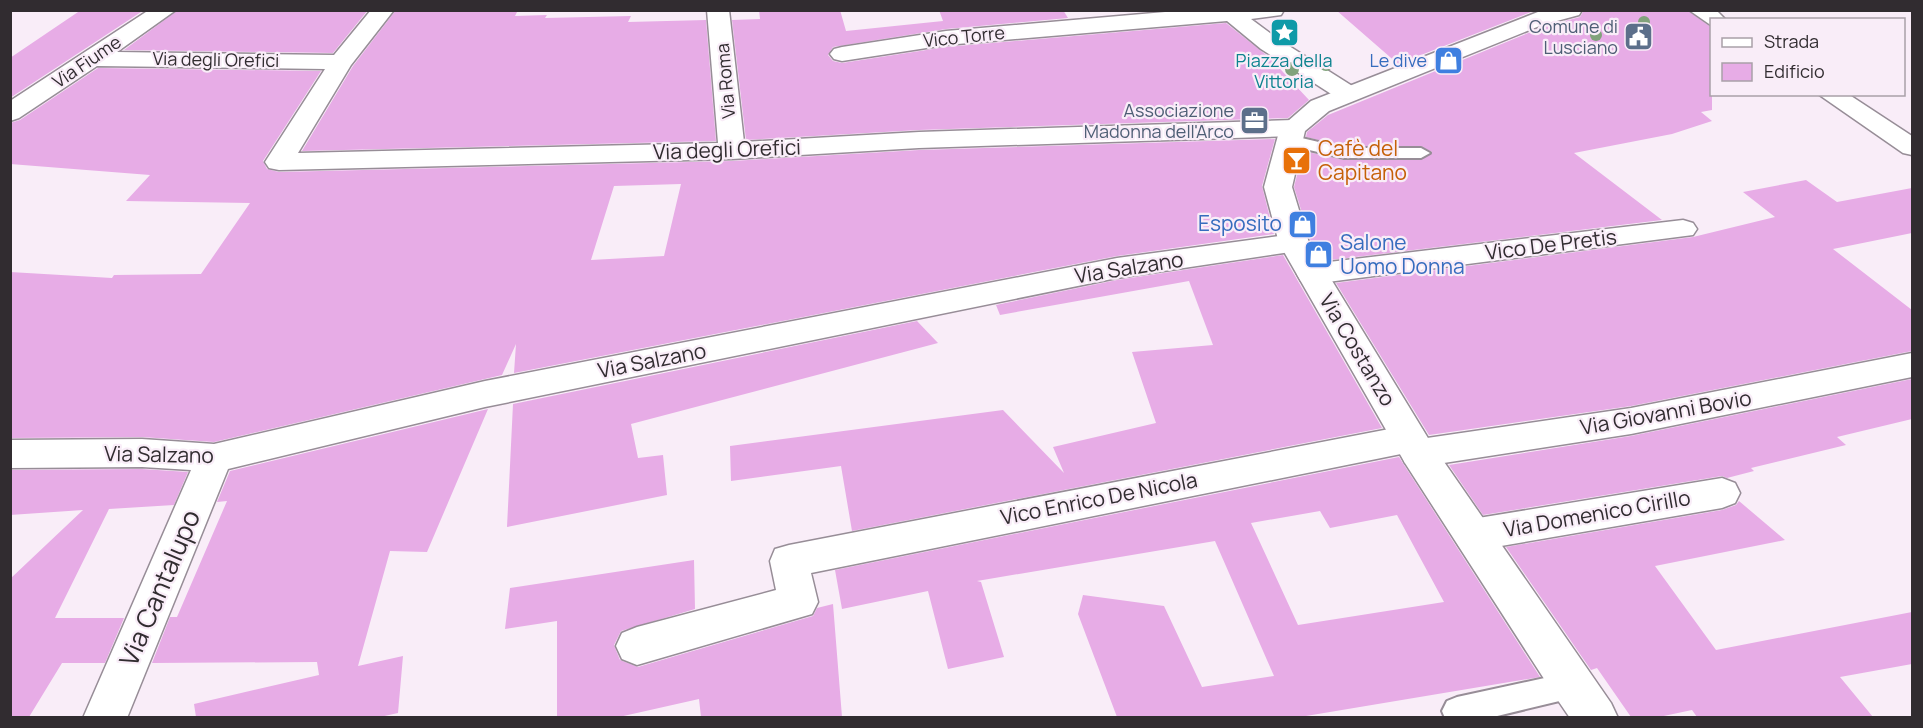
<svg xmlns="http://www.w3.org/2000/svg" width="1923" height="728" font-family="Manrope,sans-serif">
  <rect width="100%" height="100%" fill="#f9edf8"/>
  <path fill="#e7ace6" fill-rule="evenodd" d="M81,10H144L10,98V58Z
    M178,10H368L333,53L124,50Z
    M396,10H518L515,16L547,15L545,18L631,16L628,22L706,20L716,141L302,151L353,66Z
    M759,10H840L846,31L943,21L939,10H1063L1068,18L946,29L833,47L828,55L833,61L842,63L946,47L1226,23L1270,58L1309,100L1288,118L919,130L746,140L732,20L760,19Z
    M1336,10H1536L1398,64Z
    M1584,10H1687L1712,28V110L1701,112L1712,121L1672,134L1574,153L1662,220L1322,261L1311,242L1294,187L1303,151L1344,160H1421L1432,152L1421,146H1344L1306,137L1307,132L1328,115L1543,27L1580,17Z
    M98,68L321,71L263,161L267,169L279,172L732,161L919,150L1275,139L1262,186L1274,234L1117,256L514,373L516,344L502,375L214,442L142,437L10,438V272L112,278L114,275L201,274L250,203L126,201L150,175L10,164V123L20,120ZM681,184L664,256L591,260L614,186Z
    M1806,180L1837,202L1912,188V233L1833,249L1912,310V351L1631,406L1429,435L1336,283L1693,237L1775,217L1743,192Z
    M1283,255L1382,428L852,531L841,466L731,481L730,446L1003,410L1064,473L1053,447L1156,423L1132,352L1213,345L1189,281L1000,315L996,305L1117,280Z
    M917,321L938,343L631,424L638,458L663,455L667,495L507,527L513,404Z
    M1912,379V419L1837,437L1846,445L1751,468L1754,471L1727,478L1722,476L1483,515L1449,465L1631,436Z
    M488,409L427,552L390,551L358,666L403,656L398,713L380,717H196L194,704L319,675L317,662L152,663L170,617H177L227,501L217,502L230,471Z
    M1399,457L1540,677L1300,717H1117L1078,614L1083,595L1164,606L1202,687L1274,676L1215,541L977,581L981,582L1004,657L948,669L928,591L842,609L835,570ZM1320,511L1330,528L1397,515L1444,602L1298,625L1251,523Z
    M142,469L188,472L174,505L109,509L55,618H124L105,663H62L29,717H10V579L83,510L10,515V470Z
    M1739,501L1785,540L1655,566L1716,650L1912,612V664L1840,677L1873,717H1697L1692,710L1659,717H1631L1597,668L1591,670L1506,547L1722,510L1736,505Z
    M694,560L695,609L621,631L614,645L620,660L638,667L813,616L817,608L833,604L842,717H701L699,699L619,717H557V621L505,629L510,588Z"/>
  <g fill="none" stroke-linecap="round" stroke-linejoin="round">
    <defs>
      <path id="lane" d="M1289,135L1344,148H1421L1430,153L1421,158H1344L1283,144L1280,140L1283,136Z
        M1572,672L1582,676L1586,685L1582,694L1572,698L1489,718H1445L1442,711L1447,701L1457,697Z"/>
      <path id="street" d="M149,10H176L117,52L334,55L371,10H394L351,65L298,153L718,143L707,10H729L744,142L919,132L1293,120L1302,122L1306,128L1302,134L1293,136L919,148L732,159L279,170L269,168L265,162L325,69L97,66L19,118L10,121V101Z
        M1188,10H1284L1281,15L1251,19L1278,39L1357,89L1360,94L1357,99L1348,101L1339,99L1261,49L1227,21L946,45L842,61L834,59L830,54L834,49L842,47L946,31Z
        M1689,10H1716L1726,20H1712V26Z
        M1818,94H1848L1912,136V155L1903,153Z
        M1683,220L1693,223L1697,229L1693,235L1312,284L1301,281L1297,274L1301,267L1312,264Z
        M1294,234L1304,236L1309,243L1304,250L1117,278L485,407L228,469L127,718H83L191,470L142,467L10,468V440L142,439L214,444L485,381L1117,258Z
        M1912,353V377L1631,434L1418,467L1405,463L1401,454L811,573L818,602L812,614L637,665L622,659L616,646L622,633L637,627L776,590L770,561L775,549L789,545L1410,425L1422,429L1427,438L1631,408Z
        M1722,478L1735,483L1740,493L1735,503L1722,508L1472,551L1459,546L1453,535L1459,524L1472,519Z"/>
      <path id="secondary" d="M1543,10H1582L1579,15L1542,25L1329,111L1305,131L1292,187L1309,243L1431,443L1611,703L1618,718H1570L1557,699L1405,463L1279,243L1264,187L1280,128L1311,101Z"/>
    </defs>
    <use href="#lane" stroke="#978d97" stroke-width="4"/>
    <use href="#street" stroke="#978d97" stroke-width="3"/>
    <use href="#secondary" stroke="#978d97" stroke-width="3"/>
    <use href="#lane" fill="#fff" fill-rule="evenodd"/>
    <use href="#street" fill="#fff" fill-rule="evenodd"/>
    <use href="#secondary" fill="#fff" fill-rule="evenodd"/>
  </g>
  <g fill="#81a27b">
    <circle cx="1644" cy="22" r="6"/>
    <circle cx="1596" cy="35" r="6"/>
    <circle cx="1326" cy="64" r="7"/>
    <circle cx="1292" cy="69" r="7"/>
  </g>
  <defs>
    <symbol id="sight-square" viewBox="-11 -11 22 22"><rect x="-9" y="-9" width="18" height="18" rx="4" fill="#0f9aa8" stroke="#f9edf8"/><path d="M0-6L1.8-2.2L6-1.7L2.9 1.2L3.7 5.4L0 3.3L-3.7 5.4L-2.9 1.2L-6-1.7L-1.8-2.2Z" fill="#fff"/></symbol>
    <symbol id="civic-square" viewBox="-11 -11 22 22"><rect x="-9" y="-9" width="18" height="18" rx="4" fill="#5c6f8a" stroke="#f9edf8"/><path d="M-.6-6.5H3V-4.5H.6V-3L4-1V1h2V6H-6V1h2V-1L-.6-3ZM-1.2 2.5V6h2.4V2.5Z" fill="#fff"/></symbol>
    <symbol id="shop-square" viewBox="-11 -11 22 22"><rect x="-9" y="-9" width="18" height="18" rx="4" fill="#3f7fe0" stroke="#f9edf8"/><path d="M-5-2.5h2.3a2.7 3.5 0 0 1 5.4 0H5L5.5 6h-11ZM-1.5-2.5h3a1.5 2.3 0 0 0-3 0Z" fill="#fff"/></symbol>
    <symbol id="office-square" viewBox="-11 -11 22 22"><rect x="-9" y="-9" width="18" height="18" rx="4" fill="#5c6f8a" stroke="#f9edf8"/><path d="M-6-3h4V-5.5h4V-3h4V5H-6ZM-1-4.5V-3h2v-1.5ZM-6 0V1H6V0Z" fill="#fff"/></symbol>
    <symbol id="bar-square" viewBox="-11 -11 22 22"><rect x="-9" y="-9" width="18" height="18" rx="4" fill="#e8710a" stroke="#f9edf8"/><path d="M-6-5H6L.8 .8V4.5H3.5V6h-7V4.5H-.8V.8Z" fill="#fff"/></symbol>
  </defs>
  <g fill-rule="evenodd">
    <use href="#sight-square" x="1268" y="16" width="33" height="33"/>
    <use href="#civic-square" x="1622" y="20" width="33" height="33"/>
    <use href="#shop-square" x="1432" y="44" width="33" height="33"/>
    <use href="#office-square" x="1238" y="104" width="33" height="33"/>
    <use href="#bar-square" x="1280" y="144" width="33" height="33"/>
    <use href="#shop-square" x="1286" y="208" width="33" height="33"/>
    <use href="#shop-square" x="1302" y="238" width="33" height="33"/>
  </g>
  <g text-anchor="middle" stroke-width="4.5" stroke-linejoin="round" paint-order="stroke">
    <g font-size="18" fill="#4e5e75" stroke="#f9edf8" text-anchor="end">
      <text x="1618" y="33">Comune di<tspan x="1618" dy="21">Lusciano</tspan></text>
      <text x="1234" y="117">Associazione<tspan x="1234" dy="21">Madonna dell'Arco</tspan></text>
    </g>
    <g font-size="18" fill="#312c30" stroke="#f9edf8">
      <text transform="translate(964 37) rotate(-6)" y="6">Vico Torre</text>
      <text transform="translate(216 60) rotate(1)" y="6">Via degli Orefici</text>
      <text transform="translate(87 62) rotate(-34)" y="6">Via Fiume</text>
      <text transform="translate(726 81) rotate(-95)" y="6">Via Roma</text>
    </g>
    <g font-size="18" fill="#0d838f" stroke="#f9edf8">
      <text x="1284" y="67">Piazza della<tspan x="1284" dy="21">Vittoria</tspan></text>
    </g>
    <g font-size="18" fill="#366cbe" stroke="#f9edf8" text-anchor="end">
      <text x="1427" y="67">Le dive</text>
    </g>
    <g font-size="21" fill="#c56008" stroke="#f9edf8" text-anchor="start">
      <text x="1318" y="156">Cafè del<tspan x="1318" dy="24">Capitano</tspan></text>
    </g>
    <g font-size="21" fill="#312c30" stroke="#f9edf8">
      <text transform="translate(727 150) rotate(-2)" y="7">Via degli Orefici</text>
      <text transform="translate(1551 245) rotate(-7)" y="7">Vico De Pretis</text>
      <text transform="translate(1129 268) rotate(-9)" y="7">Via Salzano</text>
      <text transform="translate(1357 350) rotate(59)" y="7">Via Costanzo</text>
      <text transform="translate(652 361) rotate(-11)" y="7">Via Salzano</text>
      <text transform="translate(1666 413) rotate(-10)" y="7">Via Giovanni Bovio</text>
      <text transform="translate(159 455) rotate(1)" y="7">Via Salzano</text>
      <text transform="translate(1099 499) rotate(-11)" y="7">Vico Enrico De Nicola</text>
      <text transform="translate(1597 514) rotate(-10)" y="7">Via Domenico Cirillo</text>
    </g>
    <g font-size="21" fill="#366cbe" stroke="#f9edf8" text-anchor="end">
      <text x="1282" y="231">Esposito</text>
      <text x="1340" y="250" text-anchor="start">Salone<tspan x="1340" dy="24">Uomo Donna</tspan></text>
    </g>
    <g font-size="26" fill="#312c30" stroke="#f9edf8">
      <text transform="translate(160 588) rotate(-67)" y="9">Via Cantalupo</text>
    </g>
  </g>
  <rect width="1923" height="728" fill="none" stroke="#312c30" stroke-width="24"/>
  <rect x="1710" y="18" width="195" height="78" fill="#f9edf8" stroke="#a9a0a8" stroke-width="1.5"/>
  <rect x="1722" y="38" width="30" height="9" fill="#ffffff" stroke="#a9a0a8" stroke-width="1.5"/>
  <text x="1764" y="48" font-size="18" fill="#312c30">Strada</text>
  <rect x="1722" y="63" width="30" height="18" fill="#e7ace6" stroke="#a9a0a8" stroke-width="1.5"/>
  <text x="1764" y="78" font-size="18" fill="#312c30">Edificio</text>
</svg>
